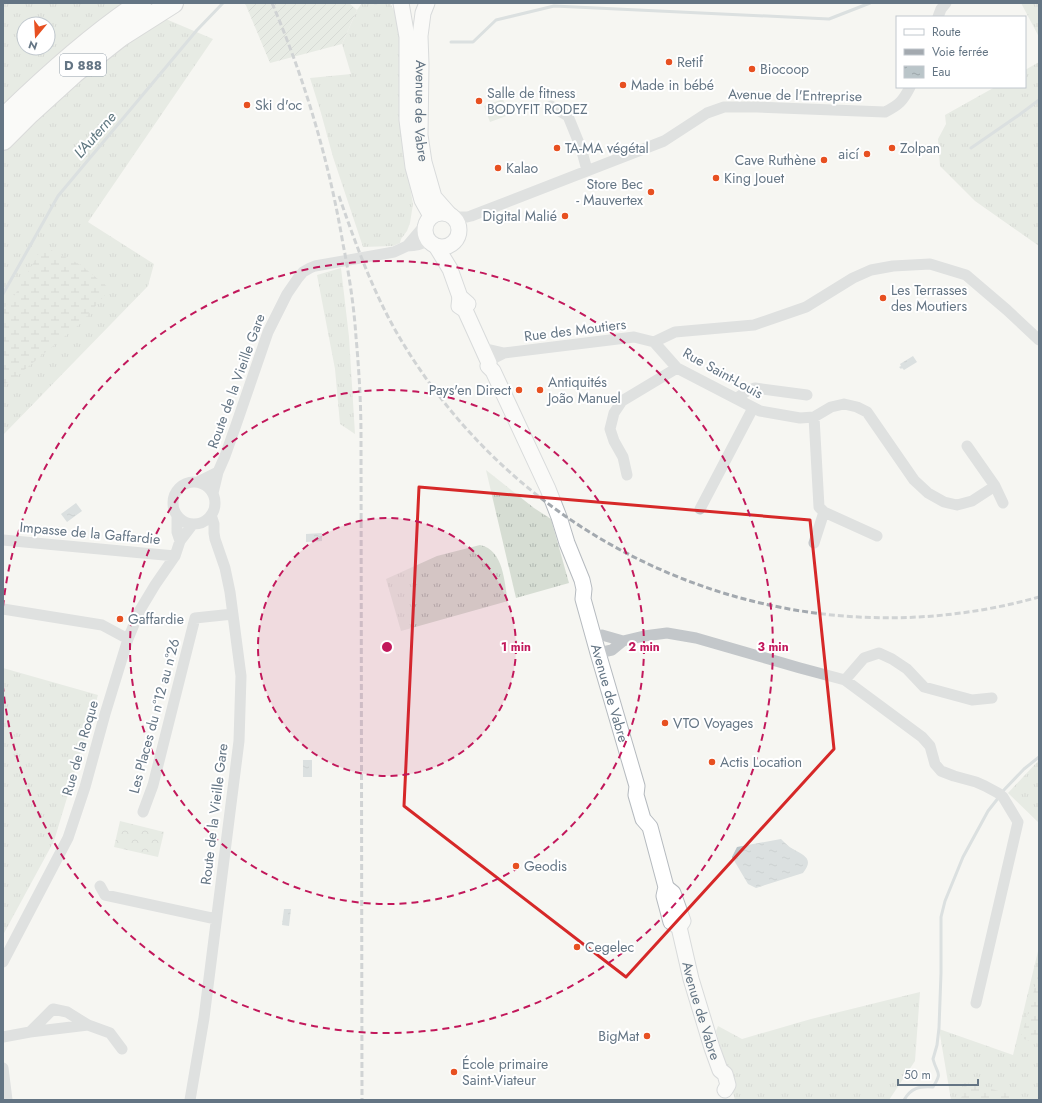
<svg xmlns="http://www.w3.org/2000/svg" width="1042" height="1103" font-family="Jost,sans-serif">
  <defs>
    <pattern id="grass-tufts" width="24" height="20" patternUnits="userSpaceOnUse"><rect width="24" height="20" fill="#d6ddd3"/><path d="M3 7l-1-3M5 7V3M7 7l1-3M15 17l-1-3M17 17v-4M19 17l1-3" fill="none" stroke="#b1b8b1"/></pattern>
    <pattern id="wetland-marsh" width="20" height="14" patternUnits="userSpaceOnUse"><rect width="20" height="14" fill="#d6ddd3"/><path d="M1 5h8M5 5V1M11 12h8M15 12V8" fill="none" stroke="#b1b8b1"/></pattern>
    <pattern id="park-crowns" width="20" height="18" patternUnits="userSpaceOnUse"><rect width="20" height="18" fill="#d6ddd3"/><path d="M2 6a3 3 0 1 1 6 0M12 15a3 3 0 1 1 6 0" fill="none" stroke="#b1b8b1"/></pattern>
    <pattern id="garden-furrows" width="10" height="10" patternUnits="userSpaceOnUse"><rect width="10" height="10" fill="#d6ddd3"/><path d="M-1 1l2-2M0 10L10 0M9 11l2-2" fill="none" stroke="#b1b8b1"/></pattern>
    <pattern id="water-ripples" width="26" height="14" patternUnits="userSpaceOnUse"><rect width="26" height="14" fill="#bac5c9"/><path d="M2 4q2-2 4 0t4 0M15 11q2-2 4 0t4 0" fill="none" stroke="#9ba5a9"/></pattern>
  </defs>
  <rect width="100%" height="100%" fill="#f6f6f2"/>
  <path fill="url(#grass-tufts)" fill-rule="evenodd" d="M3,3H128L213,39L88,222L154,264L148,286L3,435ZM24,24H48V48H24Z
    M362,3H390L397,16L399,24L406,163L413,204L410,223L407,231L401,239L400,243L393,246L363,247L333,157L321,113L310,78L351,74L342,44L357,10Z
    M1021,3H1039V37Z
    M1039,62V246L975,201L940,166L938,139L946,124L945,115L995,87H1025V70Z
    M341,268L349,337L355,434L340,424L335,369L317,275Z
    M486,470L534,508L551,519L569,583L516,598Z
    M480,545C504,550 504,582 508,601L401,631L386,579L437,556Z
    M3,668L98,695L54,841L3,935Z
    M1039,760V823L1008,793Z
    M1039,947V1100H951L939,1029L1013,1055Z
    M920,992L915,1061L889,1100H735L716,1031L718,1026L742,1039L811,1019Z"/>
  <path fill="url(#wetland-marsh)" d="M43,246L81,265L110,289L81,323L12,380L3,385V310L16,293Z
    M1039,972V1044L1021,1038Z
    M969,1082L1005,1093L1025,1100H960Z"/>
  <path fill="url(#park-crowns)" d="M120,821L164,832L158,857L114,847Z"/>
  <path fill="url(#garden-furrows)" d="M245,3H349L357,10L342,44L270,63Z"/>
  <path fill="#d6ddd3" d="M503,99L509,115L490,122L484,106Z"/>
  <path fill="url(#water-ripples)" d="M913,356L917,362L904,370L902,368L901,369L899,367L901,366L900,364Z
    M76,503L82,511L67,522L61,514Z
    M322,533V541L306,542V534Z
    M303,760H312V777H303Z
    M781,839C785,843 789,847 793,849C805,856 814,859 803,873L756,888L748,884L732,857L737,847Z
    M284,909H291L289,926L282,925Z"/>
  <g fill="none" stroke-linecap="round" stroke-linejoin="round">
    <path stroke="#bac5c9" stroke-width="3" d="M375,3H376
      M451,42H473L496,20L554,6L829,19L870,3
      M971,148L1019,115L1039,100
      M3,294L58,196L197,30L223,3
      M1002,792L1024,769L1039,757
      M904,1100C911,1088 919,1086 933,1087C943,1071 937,1075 933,1059L937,1045L939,1028L941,973V917L945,901L963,857L988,811L999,797"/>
    <defs>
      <g id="secondary">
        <path d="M401,3L407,37V120L413,167L422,200L431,216"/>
        <path id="s1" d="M427,3L423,13L420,36L421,64L420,135L424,162L434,197L449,214"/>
        <circle cx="442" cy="230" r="17"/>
        <path d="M436,246L450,269L460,297L468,304"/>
        <path id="s2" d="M460,297L459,306L465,310L489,363L488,366L493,371L548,489L559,517L567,543L582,580L584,589L583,599L598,653L637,786L636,795L643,819L650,827L666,887L664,896L671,922L679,927"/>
        <path id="s3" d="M668,889L673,893L683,921L679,927L691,979L712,1048L720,1070L725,1074L728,1085L725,1090"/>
      </g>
      <path id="highway" d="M3,119C46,77 91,36 141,3
        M3,140L30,113L74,73L121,36L173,3"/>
    </defs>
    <use href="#secondary" stroke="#b5babf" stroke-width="17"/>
    <use href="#highway" stroke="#b6b9bc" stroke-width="22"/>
    <path stroke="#c3c7ca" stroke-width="11" d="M938,17L941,9L946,3
      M551,106L568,116L581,148L587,170
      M454,217H467L471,216L664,141L707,113L724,107H757L885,112C899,105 903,101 910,87
      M407,246C415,246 421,245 428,240
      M654,342L677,368L760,411L800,418L814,417L831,407L844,404L857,407L867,412L914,480L928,493L944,502L957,505L972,501L995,486
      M482,348L504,353L488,361
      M504,353L634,337L654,342L675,332L754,325L806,307L853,278L871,270L893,266L930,264L966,275L1007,310L1039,340
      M737,398L747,391L755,388L807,395
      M967,446L995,486L1003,503
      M218,472L225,456L236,425L268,332L287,294L298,278L303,272L310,268L315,266L394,252L407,246L424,226
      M627,475L623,457L614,441L610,429L614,413L622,401L677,368
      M173 503a21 21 0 1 1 42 0a21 21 0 1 1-42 0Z
      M198,482L218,472L213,493
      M700,509L753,408
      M824,512L877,536
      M177,516V532L180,541L193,524
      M3,540L175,556
      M814,543L824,512L819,507L814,417
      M3,609L102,625L128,639
      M593,637L602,635L623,641
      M598,653L612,650L623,641L644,636L667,633L696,638L800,668L845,680L922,737L930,746L935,764L941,771L954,776L976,782L985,786L998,793L1003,797L1018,822L976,1003
      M845,680L864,658L879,653L892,659L907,669L924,687L972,700L992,698
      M143,812L153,785L195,618L233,614
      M100,886L105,895L216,919
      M3,962L68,838L85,787L105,714L128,639L140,610L155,585L175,556L180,541
      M30,1032L53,1009L67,1012L88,1025
      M3,1037L30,1032L88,1025L110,1033L122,1049
      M3,1068L7,1100
      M190,1100L204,1018L230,812L239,741L241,676L230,592L225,568L215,539L214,533V524L211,515"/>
    <use href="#secondary" stroke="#fff" stroke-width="15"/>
    <use href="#highway" stroke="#fff" stroke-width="20"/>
    <path stroke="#a3a9af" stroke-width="3" stroke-dasharray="6 3" stroke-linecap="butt" d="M272,3C305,80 329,161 343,244C349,274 354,306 356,337C359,370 361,403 361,437L362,1100
      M339,196C356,245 374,295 401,340C532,559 793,666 1039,597"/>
  </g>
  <path d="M0 0H1042V1103H0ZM419,487L810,520L834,749L626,977L404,806Z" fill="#f6f6f2" fill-opacity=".55" fill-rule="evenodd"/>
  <path fill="none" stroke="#d62828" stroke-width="3" stroke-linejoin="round" d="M419,487L810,520L834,749L626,977L404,806Z"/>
  <circle cx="387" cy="647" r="129" fill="#c2185b" fill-opacity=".12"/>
  <g fill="none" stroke="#c2185b" stroke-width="2" stroke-dasharray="7 5">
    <circle cx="387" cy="647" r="129"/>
    <circle cx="387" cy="647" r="257"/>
    <path d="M3 607A386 386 0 1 1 3 687"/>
  </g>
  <g fill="#e75021" stroke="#fff" stroke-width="1.5">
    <circle cx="669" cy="62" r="4"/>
    <circle cx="752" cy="69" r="4"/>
    <circle cx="623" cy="85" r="4"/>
    <circle cx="479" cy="101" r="4"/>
    <circle cx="247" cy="105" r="4"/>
    <circle cx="557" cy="148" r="4"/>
    <circle cx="892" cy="148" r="4"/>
    <circle cx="867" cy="154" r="4"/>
    <circle cx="824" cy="160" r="4"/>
    <circle cx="498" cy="168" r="4"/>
    <circle cx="716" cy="178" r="4"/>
    <circle cx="651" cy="192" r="4"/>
    <circle cx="565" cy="216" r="4"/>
    <circle cx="883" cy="298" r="4"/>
    <circle cx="519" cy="390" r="4"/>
    <circle cx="540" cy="390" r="4"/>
    <circle cx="120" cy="619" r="4"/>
    <circle cx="665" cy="723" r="4"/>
    <circle cx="712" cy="762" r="4"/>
    <circle cx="516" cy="866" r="4"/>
    <circle cx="577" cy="947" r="4"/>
    <circle cx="647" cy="1036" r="4"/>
    <circle cx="454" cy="1072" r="4"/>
  </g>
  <g text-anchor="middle" stroke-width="4" stroke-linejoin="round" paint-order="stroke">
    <rect fill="#fff" stroke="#929ea9" stroke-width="1" x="60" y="54" width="46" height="22" rx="3"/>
    <g font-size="13" font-weight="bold" fill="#647584">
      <text x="83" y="70">D 888</text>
    </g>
    <g font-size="14" fill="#647584" stroke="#fff" text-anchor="start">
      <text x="677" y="67">Retif</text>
      <text x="760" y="74">Biocoop</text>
      <text x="631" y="90">Made in bébé</text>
      <text x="487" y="98">Salle de fitness<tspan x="487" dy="16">BODYFIT RODEZ</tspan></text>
      <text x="255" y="110">Ski d'oc</text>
      <text x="565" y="153">TA-MA végétal</text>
      <text x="900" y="153">Zolpan</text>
      <text x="859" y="159" text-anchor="end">aicí</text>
      <text x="816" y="165" text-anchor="end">Cave Ruthène</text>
      <text x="506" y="173">Kalao</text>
      <text x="724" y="183">King Jouet</text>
      <text x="643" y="189" text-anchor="end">Store Bec<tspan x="643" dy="16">- Mauvertex</tspan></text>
      <text x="557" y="221" text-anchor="end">Digital Malié</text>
      <text x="891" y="295">Les Terrasses<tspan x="891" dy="16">des Moutiers</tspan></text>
      <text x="548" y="387">Antiquités<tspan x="548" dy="16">João Manuel</tspan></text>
      <text x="511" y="395" text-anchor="end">Pays'en Direct</text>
      <text x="128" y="624">Gaffardie</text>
      <text x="673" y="728">VTO Voyages</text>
      <text x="720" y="767">Actis Location</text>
      <text x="524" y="871">Geodis</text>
      <text x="585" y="952">Cegelec</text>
      <text x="639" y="1041" text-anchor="end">BigMat</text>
      <text x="462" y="1069">École primaire<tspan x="462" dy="16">Saint-Viateur</tspan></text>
    </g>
    <g font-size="14" fill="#647584" stroke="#fff">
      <text transform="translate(795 95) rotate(1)" y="5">Avenue de l'Entreprise</text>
      <text dy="5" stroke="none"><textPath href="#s1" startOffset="109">Avenue de Vabre</textPath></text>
      <text transform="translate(575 330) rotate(-7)" y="5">Rue des Moutiers</text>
      <text transform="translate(723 373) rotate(29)" y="5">Rue Saint-Louis</text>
      <text transform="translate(236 381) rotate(-70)" y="5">Route de la Vieille Gare</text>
      <text transform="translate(90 533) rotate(5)" y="5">Impasse de la Gaffardie</text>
      <text dy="5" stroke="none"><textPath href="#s2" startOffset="429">Avenue de Vabre</textPath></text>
      <text transform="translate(154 716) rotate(-75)" y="5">Les Places du n°12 au n°26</text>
      <text transform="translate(80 748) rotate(-74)" y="5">Rue de la Roque</text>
      <text transform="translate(214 814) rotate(-83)" y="5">Route de la Vieille Gare</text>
      <text dy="5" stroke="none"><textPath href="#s3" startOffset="130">Avenue de Vabre</textPath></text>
    </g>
    <g font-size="15" font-style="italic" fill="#5f7780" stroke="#fff">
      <text transform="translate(95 135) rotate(-49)" y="5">L'Auterne</text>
    </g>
  </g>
  <circle cx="387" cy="647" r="6" fill="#c2185b" stroke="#fff" stroke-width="2"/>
  <g font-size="12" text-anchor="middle" font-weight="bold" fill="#c2185b" stroke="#fff" stroke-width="4" stroke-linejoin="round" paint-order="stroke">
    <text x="516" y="651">1 min</text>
    <text x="644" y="651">2 min</text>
    <text x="773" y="651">3 min</text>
  </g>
  <rect width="1042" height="1103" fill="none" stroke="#647584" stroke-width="8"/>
  <rect x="896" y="16" width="130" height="72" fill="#ffffff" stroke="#c1c8ce"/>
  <rect x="904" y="29" width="20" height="6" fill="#ffffff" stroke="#c1c8ce"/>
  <text x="932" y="36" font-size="12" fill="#647584">Route</text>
  <rect x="904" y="49" width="20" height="6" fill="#a3a9af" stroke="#c1c8ce"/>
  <text x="932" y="56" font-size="12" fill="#647584">Voie ferrée</text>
  <rect x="904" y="66" width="20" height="12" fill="url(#water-ripples)" stroke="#c1c8ce"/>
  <text x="932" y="76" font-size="12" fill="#647584">Eau</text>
  <g transform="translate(36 36) rotate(198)"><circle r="19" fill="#ffffff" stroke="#c1c8ce"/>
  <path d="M0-3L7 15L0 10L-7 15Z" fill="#e75021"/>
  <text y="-6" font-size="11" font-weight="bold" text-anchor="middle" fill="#647584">N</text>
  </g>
  <path d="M898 1079v6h80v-6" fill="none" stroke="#647584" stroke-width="2"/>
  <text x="904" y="1079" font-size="12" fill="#647584" stroke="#ffffff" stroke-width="3" paint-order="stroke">50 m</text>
</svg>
